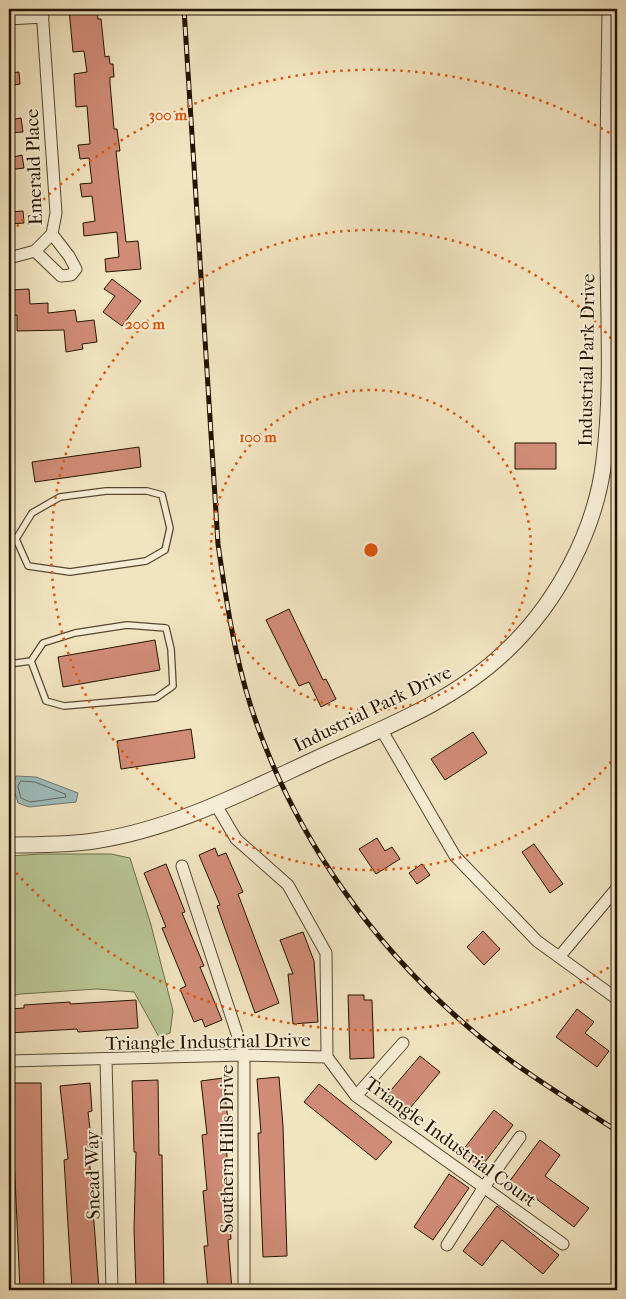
<svg xmlns="http://www.w3.org/2000/svg" width="626" height="1299" font-family="'IM FELL French Canon',serif">
  <rect width="100%" height="100%" fill="#f1e4c0"/>
  <filter id="stains"><feTurbulence type="fractalNoise" baseFrequency=".004" numOctaves="4"/><feColorMatrix values="0 0 0 0 .2 0 0 0 0 .09 0 0 0 0 .02 0 0 0 .5 -.17"/></filter>
  <radialGradient id="worn" r=".72"><stop offset=".6" stop-color="#630" stop-opacity="0"/><stop offset="1" stop-color="#630" stop-opacity=".3"/></radialGradient>
  <path fill="#b8c594" stroke="#6e6c4a" d="M42,854H111L130,858L151,925L173,1011L170,1033L159,1037L134,992L97,989L20,994L9,997V856Z"/>
  <path fill="#9ebcbc" stroke="#6d7871" d="M16,776L36,777L78,793L76,802L29,807L18,803L13,787Z"/>
  <g fill="none" stroke-linecap="round" stroke-linejoin="round">
    <path stroke="#60685e" stroke-width="1" d="M21,781L35,782L65,794L66,797L30,802L21,798L18,787Z"/>
  </g>
  <path fill="#d18c77" stroke="#231300" d="M69,9H97L98,19H101L105,57L109,56L110,64H113L114,77H110V83L114,129H117L120,151H116L126,242L138,241L141,269L106,272L105,259L119,257L117,232L84,236L83,223L95,221L92,196L82,197L80,184L92,183L89,158L80,159L78,145L90,144L87,106L76,107L74,74L87,72L84,51L73,52Z
    M19,72L20,84L9,86V73Z
    M21,118L23,132L9,133V120Z
    M22,155L24,168L9,170V158Z
    M23,211L24,223L9,224V212Z
    M112,279L141,301L122,326L103,312L115,296L104,289Z
    M29,289L30,304L48,303V313L75,310L77,322L94,320L97,342L82,344L83,349L66,352L64,330L17,331V315L9,316V290Z
    M515,443H556V469H515Z
    M139,447L141,467L35,482L32,462Z
    M289,609L323,680L326,679L336,699L321,707L309,682L299,686L266,620Z
    M155,640L160,670L63,687L58,657Z
    M191,729L195,758L121,769L117,741Z
    M473,732L487,753L445,780L431,759Z
    M377,838L385,851L392,847L400,859L376,874L359,849Z
    M534,844L563,884L550,893L522,852Z
    M215,848L218,856L226,853L243,892L238,894L279,1003L255,1013L217,906L220,905L199,855Z
    M166,864L185,912L182,913L204,966L200,967L222,1020L205,1027L202,1019L194,1022L180,989L186,986L162,928L166,927L144,873Z
    M422,864L430,875L417,884L409,873Z
    M483,931L500,949L484,965L467,947Z
    M303,932L314,961L318,1022L293,1024L288,974H293L280,940Z
    M348,995H364V1000H372L374,1058L350,1059Z
    M136,1000L138,1028L78,1032L77,1029L9,1033V1009L24,1008V1005L70,1002V1004Z
    M577,1009L594,1022L585,1033L609,1051L597,1067L556,1037Z
    M420,1056L440,1072L406,1113L386,1096Z
    M279,1077L283,1126L287,1256L263,1257L258,1133H261L257,1079Z
    M223,1078L229,1128L225,1129L229,1184L226,1185L231,1239L228,1240L232,1290H208L204,1246H208L203,1191L207,1190L202,1135L207,1134L201,1081Z
    M158,1080L159,1155H162L164,1290H136L134,1229L136,1152H134L132,1081Z
    M14,1083H41L44,1290H20L14,1155Z
    M90,1083L92,1111L88,1112L93,1153L89,1154L99,1290H72L64,1160L68,1159L60,1086Z
    M319,1084L392,1142L376,1160L304,1102Z
    M494,1110L513,1125L479,1170L459,1155Z
    M540,1140L560,1155L545,1176L589,1208L574,1227L531,1195L526,1201L506,1186Z
    M449,1174L469,1188L433,1240L414,1227Z
    M497,1206L559,1255L543,1274L502,1240L482,1266L463,1251Z"/>
  <g fill="none" stroke-linecap="round" stroke-linejoin="round">
    <defs>
      <path id="service" d="M106,491H147L162,495L170,528L165,550L146,561L70,572L28,566L16,539L32,513L60,497Z
        M9,664L31,661L43,643L75,633L127,625L166,628L171,649L173,686L156,698L64,706L46,701L31,661"/>
      <path id="minor" d="M9,19L43,17
        M35,251L61,276L71,275L76,269L69,256L52,234
        M9,258L35,251L52,234L56,213L42,9
        M381,729L455,856L537,941L617,999
        M182,866L244,1055V1290
        M559,957L617,888
        M327,1057L356,1096L563,1244
        M106,1060L112,1290
        M9,1061L244,1055L327,1057L326,953L288,885L236,839L216,805
        M356,1096L403,1043
        M447,1245L484,1187L520,1137"/>
      <path id="tertiary" d="M9,845C37,845 66,845 94,841C175,829 248,790 322,756C386,727 454,701 506,651C557,603 596,530 604,460C613,389 608,317 608,246C607,167 609,88 610,9"/>
    </defs>
    <use href="#service" stroke="#564730" stroke-width="8"/>
    <use href="#minor" stroke="#564730" stroke-width="13"/>
    <use href="#tertiary" stroke="#564730" stroke-width="17"/>
    <use href="#service" stroke="#f6edd6" stroke-width="5.5"/>
    <use href="#minor" stroke="#f6edd6" stroke-width="11"/>
    <use href="#tertiary" stroke="#f6edd6" stroke-width="15"/>
    <defs>
      <path id="rail" d="M184,9L218,544C226,599 234,654 251,707C293,837 376,951 480,1037C523,1072 571,1101 617,1131"/>
    </defs>
    <use href="#rail" stroke="#231300" stroke-width="5"/>
    <use href="#rail" stroke="#f6edd6" stroke-width="3" stroke-dasharray="9" stroke-linecap="butt"/>
  </g>
  <g fill="none" stroke="#de560b" stroke-width="2.5" stroke-dasharray="2.5 5">
    <circle cx="371" cy="550" r="160"/>
    <path d="M616 756A320 320 0 1 1 616 344"/>
    <path d="M615 964A480 480 0 0 1 12 868M12 232A480 480 0 0 1 615 136"/>
  </g>
  <g text-anchor="middle" stroke-width="4" stroke-linejoin="round" paint-order="stroke">
    <g font-size="19" fill="#231300" stroke="#f6edd6">
      <text transform="translate(33 167) rotate(-92)" y="7">Emerald Place</text>
      <text transform="translate(586 360) rotate(-89)" y="7">Industrial Park Drive</text>
      <text transform="translate(372 708) rotate(-26)" y="7">Industrial Park Drive</text>
      <text transform="translate(208 1041) rotate(-1)" y="7">Triangle Industrial Drive</text>
      <text transform="translate(451 1141) rotate(36)" y="7">Triangle Industrial Court</text>
      <text transform="translate(226 1149) rotate(-90)" y="7">Southern Hills Drive</text>
      <text transform="translate(92 1175) rotate(-91)" y="7">Snead Way</text>
    </g>
  </g>
  <circle cx="371" cy="550" r="8" fill="#de560b" stroke="#f6edd6" stroke-width="2.5"/>
  <g font-size="15" text-anchor="middle" font-weight="bold" fill="#de560b" stroke="#f6edd6" stroke-width="4" stroke-linejoin="round" paint-order="stroke">
    <text x="168" y="120">300 m</text>
    <text x="145" y="329">200 m</text>
    <text x="258" y="442">100 m</text>
  </g>
  <rect width="626" height="1299" fill="none" stroke="#f1e4c0" stroke-width="30"/>
  <rect x="10" y="10" width="606" height="1279" fill="none" stroke="#231300" stroke-width="2.5"/>
  <rect x="15" y="15" width="596" height="1269" fill="none" stroke="#231300"/>
  <rect width="100%" height="100%" filter="url(#stains)"/>
  <rect width="100%" height="100%" fill="url(#worn)"/>
</svg>
